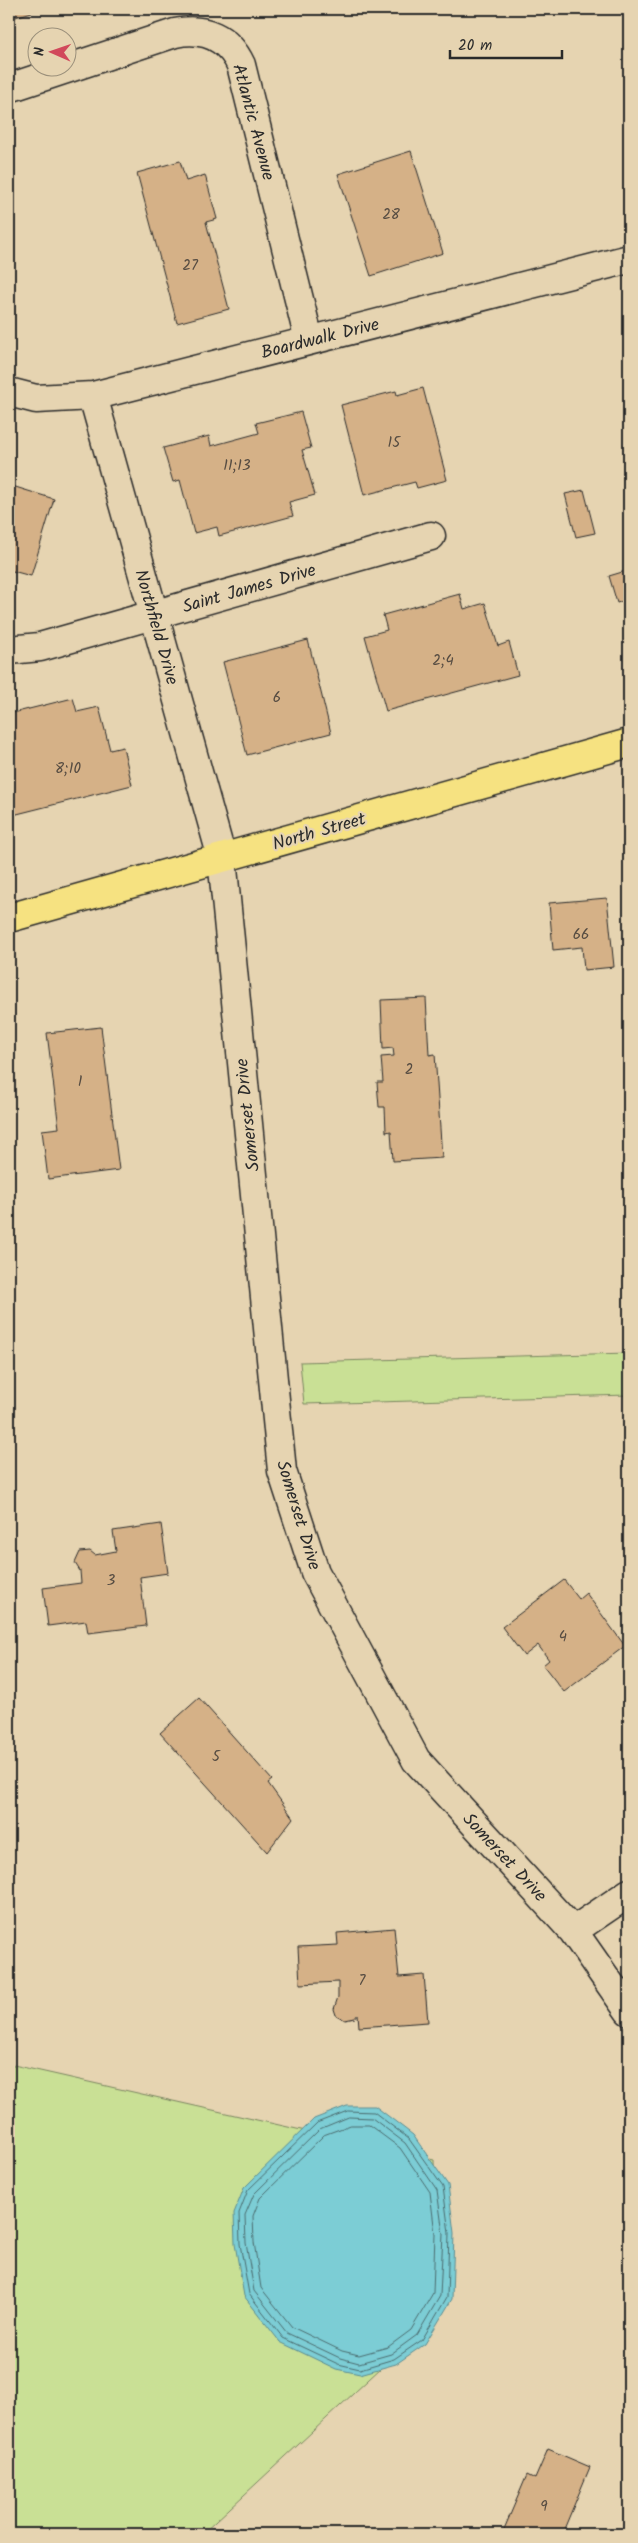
<svg xmlns="http://www.w3.org/2000/svg" width="638" height="2543" font-family="Kalam,sans-serif">
  <rect width="100%" height="100%" fill="#e6d4b1"/>
  <filter id="ink" filterUnits="userSpaceOnUse"><feTurbulence type="fractalNoise" baseFrequency=".02" numOctaves="2"/><feDisplacementMap in="SourceGraphic" scale="10" xChannelSelector="R" yChannelSelector="G"/><feConvolveMatrix kernelMatrix="1 2 1 2 8 2 1 2 1" color-interpolation-filters="sRGB"/></filter>
  <g filter="url(#ink)">
    <path fill="#c9e095" stroke="#7a8660" d="M629,1353V1395L304,1404L300,1362Z
      M9,2064L434,2160L437,2316L202,2534H9Z"/>
    <path fill="#7ccdd5" stroke="#5c8c91" d="M347,2106H375L413,2135L448,2185L454,2233L452,2299L425,2344L396,2364L360,2374L336,2369L280,2342L244,2296L235,2244L234,2213L244,2188L314,2119Z"/>
    <g fill="none" stroke-linecap="round" stroke-linejoin="round">
      <path stroke="#4b6c6f" stroke-width="1" d="M348,2111L374,2112L409,2139L443,2187L449,2233L447,2297L422,2340L394,2359L360,2369L338,2364L283,2338L249,2294L240,2244L239,2213L248,2190L317,2123Z
        M349,2117L372,2118L405,2143L437,2190L443,2234L440,2296L417,2335L391,2354L359,2363L340,2358L287,2333L254,2291L246,2243L245,2215L254,2194L320,2129Z
        M351,2125H369L400,2148L430,2192L435,2234L433,2293L411,2330L388,2347L359,2355L342,2351L292,2327L261,2288L254,2242L253,2216L260,2198L324,2135Z"/>
    </g>
    <path fill="#d5b187" stroke="#2b2b2b" d="M9,9H34L35,11L9,19Z
      M411,151L443,253L371,276L338,174Z
      M180,161L186,181L205,175L217,219L206,222L229,309L177,323L137,173Z
      M423,388L447,480L417,488L415,482L364,495L341,405L396,391L397,395Z
      M301,412L311,448L302,450L315,495L289,502L293,516L219,536L217,527L194,533L180,480L173,482L163,448L209,436L211,446L259,433L256,423Z
      M9,485L54,499L31,576L9,570Z
      M584,490L595,533L576,537L565,494Z
      M629,570V599L617,603L609,576Z
      M460,594L464,609L485,603L498,646L509,642L518,675L386,711L365,636L387,630L383,615Z
      M308,640L331,733L247,755L223,662Z
      M73,698L77,712L99,707L110,750L123,747L132,785L9,816V714Z
      M607,898L614,967L584,970L582,947L553,950L549,903Z
      M426,998L429,1055L435,1054L442,1158L393,1161L391,1131L386,1132L385,1107H379L377,1082H383L381,1057L394,1056L393,1048L383,1049L381,1000Z
      M101,1027L119,1170L48,1179L42,1130L59,1128L47,1033Z
      M161,1524L168,1573L140,1577L146,1626L88,1633L86,1621L48,1626L43,1588L81,1583L80,1571L75,1563L80,1552L90,1551L95,1555L116,1551L113,1531Z
      M564,1580L579,1599L586,1593L625,1646L564,1692L543,1665L549,1660L538,1645L524,1656L502,1627Z
      M199,1698L272,1780L268,1783L293,1818L267,1852L160,1733Z
      M394,1928L399,1977L424,1975L428,2022L359,2027L358,2014L355,2018L345,2020L336,2015L334,2009L338,1997V1982L300,1984L298,1947L338,1945L337,1933Z
      M548,2449L590,2467L562,2534H502L527,2475L535,2479Z"/>
    <g fill="none" stroke-linecap="round" stroke-linejoin="round">
      <defs>
        <path id="minor" d="M9,88L175,33C204,27 228,37 241,65L309,340
          M9,392L36,399L93,396L629,259
          M93,396L222,858L282,1471L315,1572L416,1760L573,1931L629,2011
          M9,650L40,647L431,536
          M573,1931L629,1893"/>
        <path id="major" d="M9,918L629,743"/>
      </defs>
      <use href="#minor" stroke="#2b2b2b" stroke-width="31"/>
      <use href="#major" stroke="#2b2b2b" stroke-width="31"/>
      <use href="#minor" stroke="#e6d4b1" stroke-width="28"/>
      <use href="#major" stroke="#f6e281" stroke-width="28"/>
    </g>
  </g>
  <g text-anchor="middle" stroke-width="4.5" stroke-linejoin="round" paint-order="stroke">
    <g font-size="15" fill="#564c42">
      <text x="391" y="219">28</text>
      <text x="190" y="270">27</text>
      <text x="394" y="447">15</text>
      <text x="237" y="470">11;13</text>
      <text x="443" y="665">2;4</text>
      <text x="277" y="702">6</text>
      <text x="68" y="773">8;10</text>
      <text x="581" y="939">66</text>
      <text x="409" y="1074">2</text>
      <text x="80" y="1086">1</text>
      <text x="111" y="1585">3</text>
      <text x="563" y="1641">4</text>
      <text x="216" y="1761">5</text>
      <text x="362" y="1985">7</text>
      <text x="544" y="2511">9</text>
    </g>
    <g font-size="18" fill="#2b2b2b" stroke="#e6d4b1">
      <text transform="translate(254 122) rotate(75)" y="6">Atlantic Avenue</text>
      <text transform="translate(320 338) rotate(-14)" y="6">Boardwalk Drive</text>
      <text transform="translate(249 588) rotate(-16)" y="6">Saint James Drive</text>
      <text transform="translate(157 627) rotate(74)" y="6">Northfield Drive</text>
      <text transform="translate(319 831) rotate(-16)" y="6">North Street</text>
      <text transform="translate(247 1115) rotate(-96)" y="6">Somerset Drive</text>
      <text transform="translate(299 1515) rotate(73)" y="6">Somerset Drive</text>
      <text transform="translate(505 1857) rotate(47)" y="6">Somerset Drive</text>
    </g>
  </g>
  <rect width="638" height="2543" fill="none" stroke="#e6d4b1" stroke-width="30"/>
  <rect x="15" y="15" width="608" height="2513" fill="none" stroke="#2b2b2b" stroke-width="2" filter="url(#ink)"/>
  <g transform="translate(52 52) rotate(272)"><circle r="24" fill="#e6d4b1" stroke="#9b907b"/>
  <path d="M0-4L9 19L0 12L-9 19Z" fill="#d1495b"/>
  <text y="-8" font-size="14" font-weight="bold" text-anchor="middle" fill="#2b2b2b">N</text>
  </g>
  <path d="M450 50v8h112v-8" fill="none" stroke="#2b2b2b" stroke-width="2.5"/>
  <text x="458" y="50" font-size="15" fill="#2b2b2b" stroke="#e6d4b1" stroke-width="4" paint-order="stroke">20 m</text>
</svg>
